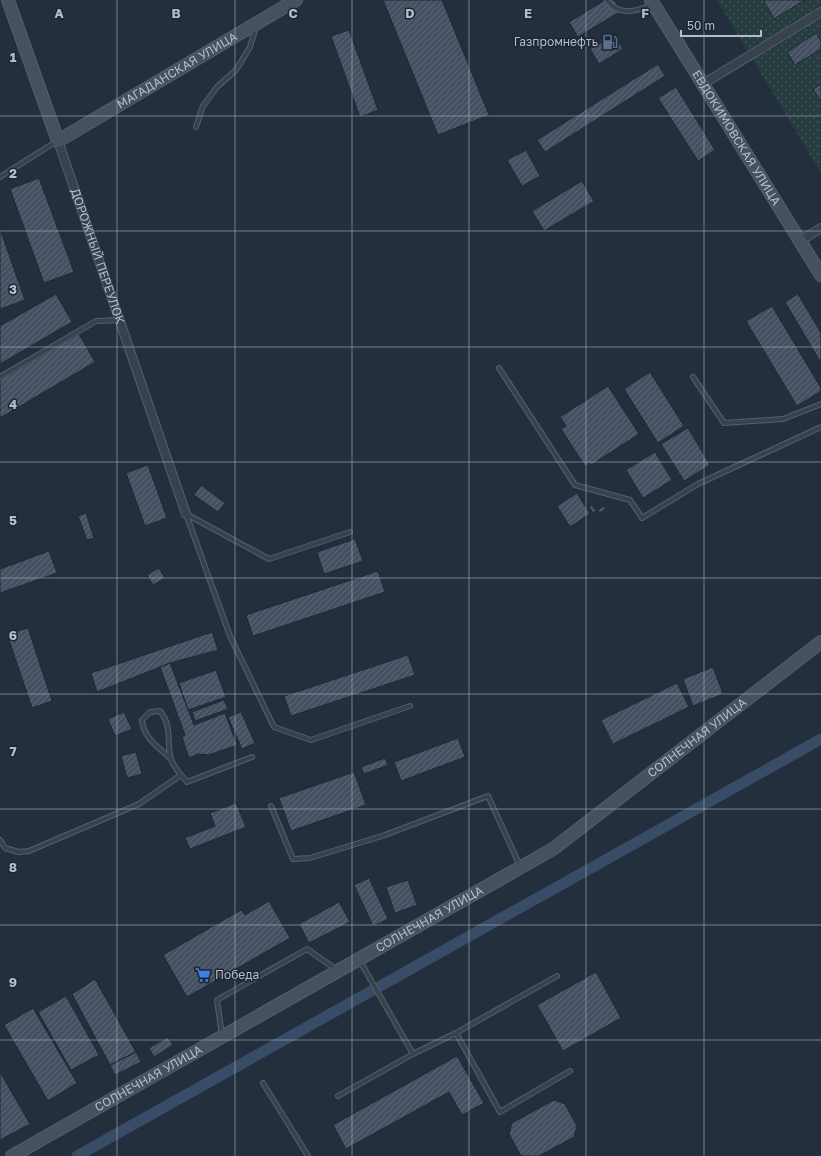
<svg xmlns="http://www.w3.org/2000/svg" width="821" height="1156" font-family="'Golos Text',sans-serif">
  <defs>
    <pattern id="park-dots" width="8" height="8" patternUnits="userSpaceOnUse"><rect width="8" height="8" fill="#263c3f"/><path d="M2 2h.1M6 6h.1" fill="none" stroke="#435659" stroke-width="1.8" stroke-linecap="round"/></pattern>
    <pattern id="building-hatch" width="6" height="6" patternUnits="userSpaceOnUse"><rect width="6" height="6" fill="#455162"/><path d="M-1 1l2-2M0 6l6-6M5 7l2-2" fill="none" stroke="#5d6877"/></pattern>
  </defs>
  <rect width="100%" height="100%" fill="#242f3e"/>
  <path fill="url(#park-dots)" d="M717,0H821V173Z"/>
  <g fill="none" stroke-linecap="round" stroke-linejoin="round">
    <path stroke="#394c67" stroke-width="11" d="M77,1156L821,739"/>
  </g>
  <path fill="url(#building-hatch)" stroke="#1f2835" d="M383,0H442L489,115L438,135Z
    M605,0H614L621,11L578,37L569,22Z
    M766,0H805L774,19L764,1Z
    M349,30L378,110L360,117L331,36Z
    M816,33L821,41V49L795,65L787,52Z
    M614,35L623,49L599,64L590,49Z
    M658,64L665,76L545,152L537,140Z
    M821,84V100H820L813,89Z
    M676,87L715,150L698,161L658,98Z
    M526,150L540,176L522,186L507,160Z
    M39,178L74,272L44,283L10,189Z
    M582,181L594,201L544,231L532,211Z
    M0,229L25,300L0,309Z
    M56,294L72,322L0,364V326Z
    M798,294L821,333V363L785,302Z
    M772,306L821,388V391L797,406L746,321Z
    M79,334L95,362L0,418V380Z
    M650,372L684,426L658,443L624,389Z
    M608,386L639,434L591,465L589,463L585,466L561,429L566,426L560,417Z
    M688,428L710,465L684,481L661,444Z
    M655,452L672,480L643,498L626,470Z
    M148,465L167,518L145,526L126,473Z
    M201,485L225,503L218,512L194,495Z
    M577,493L590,514L570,527L557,506Z
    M592,505L596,511L593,513L589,507Z
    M604,506L606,509L600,513L598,510Z
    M86,513L94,538L87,540L78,516Z
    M355,539L363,561L324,574L317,552Z
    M49,551L57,573L0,593V569Z
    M159,568L165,578L153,585L147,575Z
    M378,571L385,592L253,636L246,615Z
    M28,628L52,701L32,708L7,634Z
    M212,632L218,650L170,663L97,692L91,673Z
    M408,655L415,675L291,716L284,696Z
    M170,663L194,725L225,713L237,745L209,755L198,754L189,758L182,737L185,735L160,667Z
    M713,667L723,694L693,706L683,679Z
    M216,670L226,697L188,710L179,683Z
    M677,683L689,707L613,744L601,720Z
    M224,700L228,709L195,721L192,712Z
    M124,712L132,729L115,736L108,719Z
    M241,712L255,743L242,749L228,717Z
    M458,738L465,757L401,781L394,762Z
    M136,752L142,774L127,778L121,756Z
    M385,758L388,765L364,774L361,767Z
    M354,772L366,805L291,831L279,798Z
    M236,803L246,827L190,849L185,838L215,826L210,813Z
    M369,878L388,919L373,926L354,885Z
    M408,880L417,905L395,913L386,887Z
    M269,901L290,938L187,997L163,955L241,910L245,915Z
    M339,902L350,922L309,943L299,924Z
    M596,972L621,1018L563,1051L537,1005Z
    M95,979L136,1052L110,1065L72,994Z
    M66,996L99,1055L71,1070L38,1012Z
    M33,1008L77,1083L48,1101L4,1025Z
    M168,1037L173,1045L154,1057L149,1048Z
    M136,1052L141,1062L115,1075L110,1065Z
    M457,1056L484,1103L462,1115L449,1092L346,1149L333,1125Z
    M0,1072L30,1124L0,1140Z
    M554,1100L565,1104L577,1126L574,1137L539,1156H521L509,1134L512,1123Z"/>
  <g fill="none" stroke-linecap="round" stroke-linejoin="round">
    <defs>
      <path id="lane" d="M607,0C619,17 636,11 652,5
        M196,127L203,106L217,87L236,70L250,47L256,27
        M0,177L57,141
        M499,368L575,485L630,500L642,518L698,484L821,427
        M0,377L96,321L120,320
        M693,377L724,423L783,419L821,404
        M186,514L230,636L274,727L311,740L410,706
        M186,514L269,559L350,532
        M170,758C158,747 143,737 142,720L150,712L160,711C173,727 166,741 171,759C174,768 181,775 187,782L252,757
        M271,806L293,859L310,858L385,835L488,796L520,866
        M0,840L5,848L19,852L29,851L139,804L181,775
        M360,961L413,1054L456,1033L557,976
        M456,1033L500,1112L570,1071
        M222,1035L217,1000L307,949L337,970
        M263,1083L308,1156
        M338,1096L413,1054"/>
      <g id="street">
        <path d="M703,84L821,12"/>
        <path id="s1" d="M58,141L186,514"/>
        <path d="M800,241L821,228"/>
      </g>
      <g id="secondary">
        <path id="s2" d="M8,0L58,141L296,0"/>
        <path id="s3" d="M651,0L821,275"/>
        <path id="s4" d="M12,1156L553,849L821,642"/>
      </g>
    </defs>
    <use href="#lane" stroke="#565f6c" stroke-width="6"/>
    <use href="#street" stroke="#565f6c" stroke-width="10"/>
    <use href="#secondary" stroke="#565f6c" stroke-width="14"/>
    <use href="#lane" stroke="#38414e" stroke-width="4"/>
    <use href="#street" stroke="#38414e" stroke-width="8"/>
    <use href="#secondary" stroke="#465061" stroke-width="12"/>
  </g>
  <path fill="none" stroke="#b4bcc9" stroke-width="1" stroke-opacity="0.55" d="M117,0V1156M235,0V1156M352,0V1156M469,0V1156M586,0V1156M704,0V1156M0,116H821M0,231H821M0,347H821M0,462H821M0,578H821M0,694H821M0,809H821M0,925H821M0,1040H821"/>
  <defs>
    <symbol id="fuel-bare" viewBox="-9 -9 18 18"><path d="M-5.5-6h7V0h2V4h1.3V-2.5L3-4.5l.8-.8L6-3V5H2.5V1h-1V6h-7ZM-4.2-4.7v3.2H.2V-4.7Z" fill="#5c6f8a" stroke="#1d2633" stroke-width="2.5" paint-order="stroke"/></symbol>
    <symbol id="supermarket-bare" viewBox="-9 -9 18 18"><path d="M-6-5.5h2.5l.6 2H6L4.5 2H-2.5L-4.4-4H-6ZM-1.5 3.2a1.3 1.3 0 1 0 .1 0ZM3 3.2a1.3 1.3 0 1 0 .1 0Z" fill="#3f7fe0" stroke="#1d2633" stroke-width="2.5" paint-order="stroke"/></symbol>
  </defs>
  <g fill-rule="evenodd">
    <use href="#fuel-bare" x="599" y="31" width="22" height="22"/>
    <use href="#supermarket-bare" x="192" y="964" width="22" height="22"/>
  </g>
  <g text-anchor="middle" stroke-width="3" stroke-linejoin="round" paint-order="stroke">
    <g font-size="12" fill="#b4bcc9" stroke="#1d2633" text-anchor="end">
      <text x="598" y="46">Газпромнефть</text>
      <text x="215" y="979" text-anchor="start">Победа</text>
    </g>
    <g font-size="12" fill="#b4bcc9" stroke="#1d2633">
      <text dy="4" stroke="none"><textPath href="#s2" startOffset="288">МАГАДАНСКАЯ УЛИЦА</textPath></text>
      <text dy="4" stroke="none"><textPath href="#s3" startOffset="162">ЕВДОКИМОВСКАЯ УЛИЦА</textPath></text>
      <text dy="4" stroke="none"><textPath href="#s1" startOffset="122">ДОРОЖНЫЙ ПЕРЕУЛОК</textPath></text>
      <text dy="4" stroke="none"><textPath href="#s4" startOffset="804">СОЛНЕЧНАЯ УЛИЦА</textPath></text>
      <text dy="4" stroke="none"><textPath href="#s4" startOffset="480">СОЛНЕЧНАЯ УЛИЦА</textPath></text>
      <text dy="4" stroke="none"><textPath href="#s4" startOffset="157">СОЛНЕЧНАЯ УЛИЦА</textPath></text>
    </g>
  </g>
  <g font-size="13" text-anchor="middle" font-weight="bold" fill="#b4bcc9" stroke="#1d2633" stroke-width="3" stroke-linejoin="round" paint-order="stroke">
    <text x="59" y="18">A</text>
    <text x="176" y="18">B</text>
    <text x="293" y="18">C</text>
    <text x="410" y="18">D</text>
    <text x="528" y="18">E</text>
    <text x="645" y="18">F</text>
    <text x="13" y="62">1</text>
    <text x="13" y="178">2</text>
    <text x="13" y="294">3</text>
    <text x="13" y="409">4</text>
    <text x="13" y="525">5</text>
    <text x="13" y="640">6</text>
    <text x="13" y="756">7</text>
    <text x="13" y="872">8</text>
    <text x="13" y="987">9</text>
  </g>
  <path d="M681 30v6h80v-6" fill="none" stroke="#b4bcc9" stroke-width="2"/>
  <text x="687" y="30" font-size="12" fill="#b4bcc9" stroke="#1d2633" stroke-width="3" paint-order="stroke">50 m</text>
</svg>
